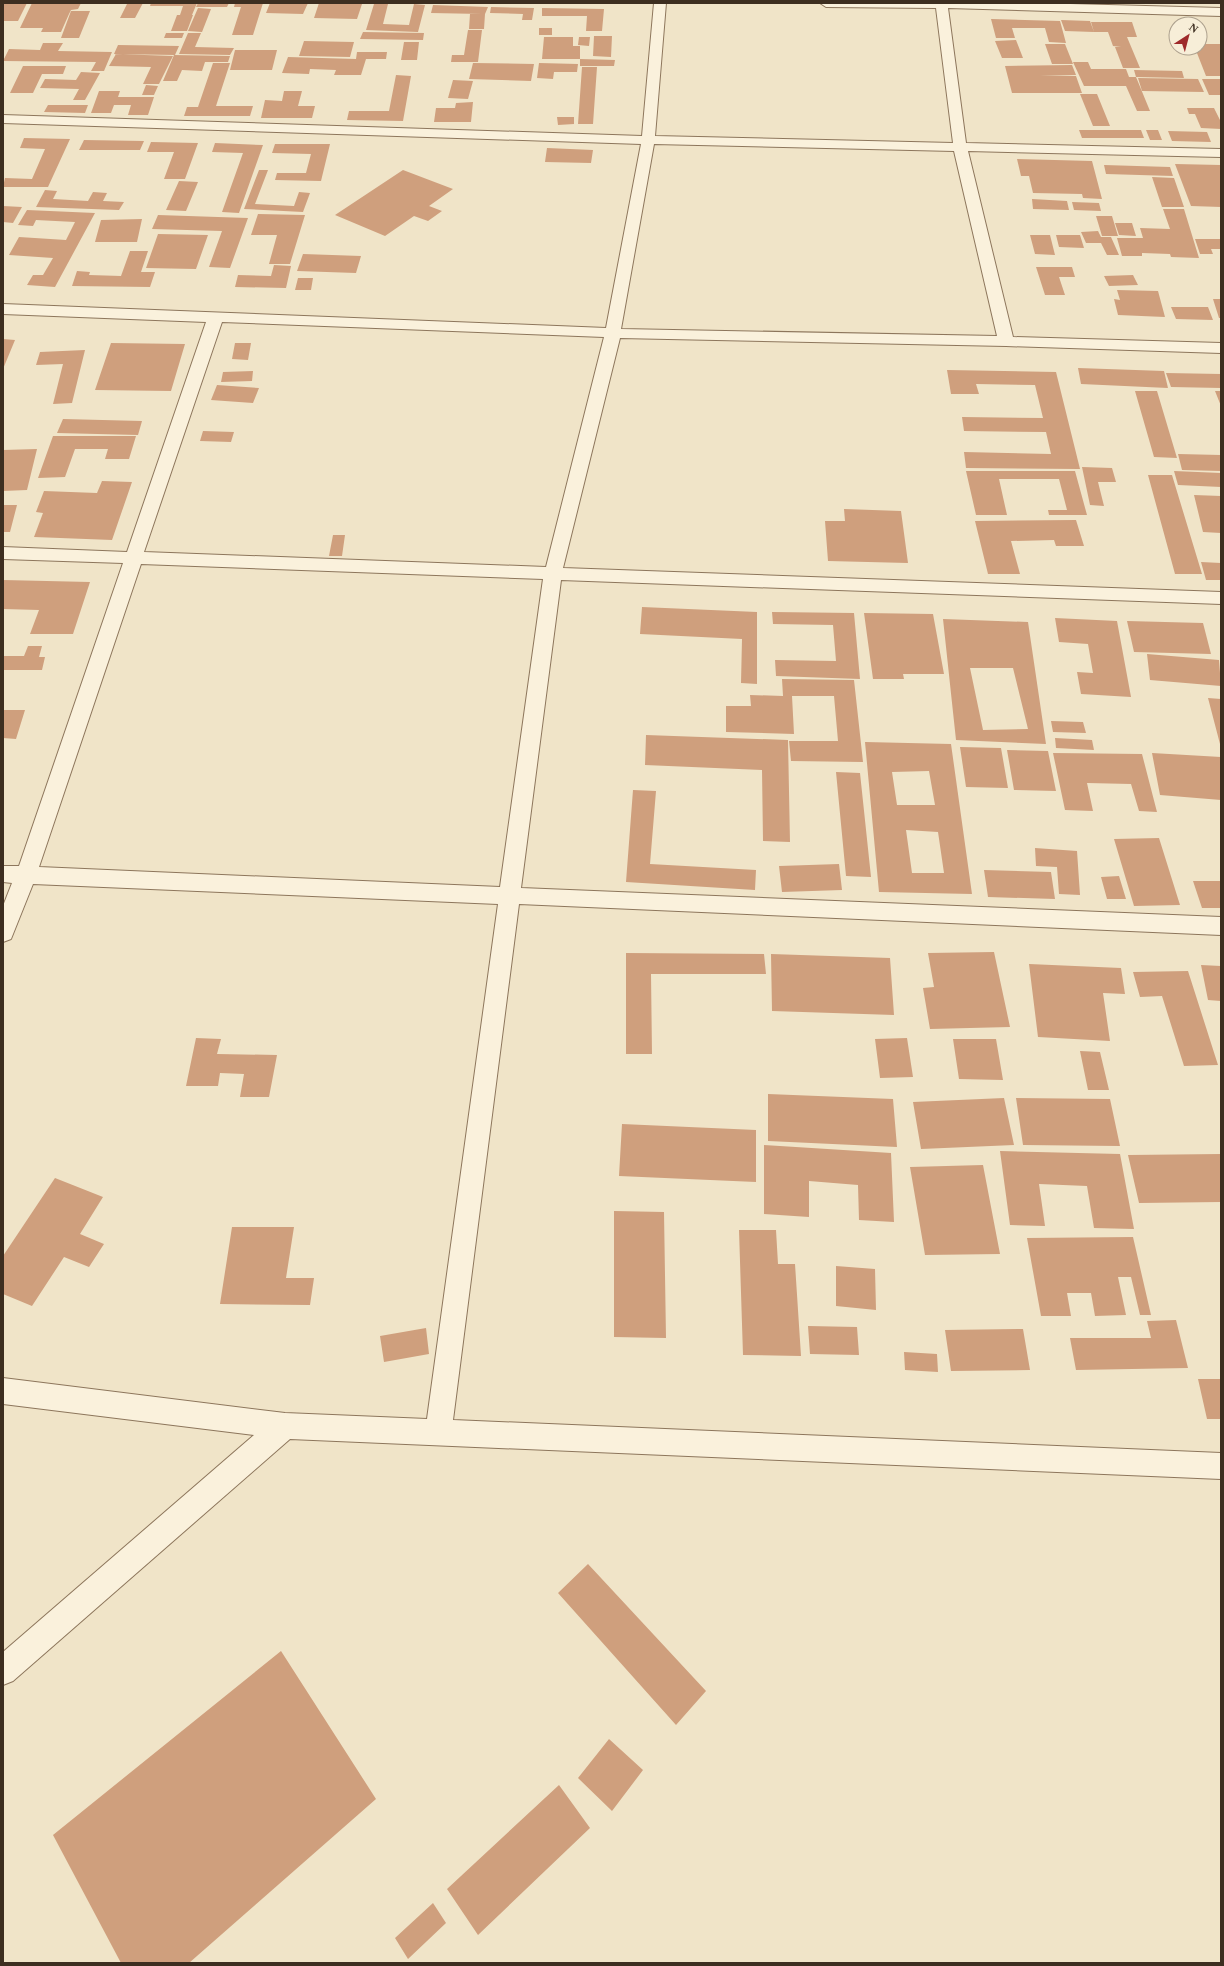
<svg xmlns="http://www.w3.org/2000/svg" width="1224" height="1966" font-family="'Times New Roman',serif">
  <rect width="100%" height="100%" fill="#f0e4c8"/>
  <path fill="#cf9f7d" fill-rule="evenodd" d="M3,3H27L18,21H3Z
    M32,3H81L78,9L71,10L69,14H64H69L61,32H41L43,28H20Z
    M121,3H143L135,18H120L127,4Z
    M151,3H197L192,15H180L183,6H150Z
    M198,3H229L227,7H196Z
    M235,3H263L253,35H232L241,7H234Z
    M270,3H308L303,14L266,13Z
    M319,3H333L362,4L357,19L314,18Z
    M374,4H388L383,24L409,25L414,4L425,5L418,32L366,30Z
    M433,5L488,7L485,14L484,29H469L470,14H482L431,13Z
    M491,7L534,8L532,20H522L523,14L490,13Z
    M198,8L211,9L202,32L188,31Z
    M542,8L604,9L602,31H586L587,16H542Z
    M71,11H90L79,38H61Z
    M177,15H193L187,31H171Z
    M991,19L1060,21L1066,43L1049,42L1045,28H1012L1015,38H996Z
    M1061,20L1090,21L1094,32L1065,31Z
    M1091,22H1132L1137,37H1127L1140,68H1123L1115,47H1121L1113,46L1108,32H1094Z
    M539,28H552V35H539Z
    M468,30H482L478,62H451L452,55H464Z
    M363,32L424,33L423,40L360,39Z
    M166,33H184L182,38H164Z
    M188,33H201L195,47L234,48L230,55L179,54Z
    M594,36H612L611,57L593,56Z
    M544,37H573V46H580V59H542Z
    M579,37H590L589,46L578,45Z
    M1016,40L1023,58H1002L995,41Z
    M304,41L354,42L350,57L299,56Z
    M404,42H419L417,60H401Z
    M43,43H63L58,51L112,52L104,71H91L96,62L3,61L9,49L40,50Z
    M1045,44H1065L1073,64H1052Z
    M1200,44H1221V76H1206L1195,48H1200Z
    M118,45L179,46L175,55L114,54Z
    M235,50H277L272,70H230Z
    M357,52H387L386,59H366L361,75H334L336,70L310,69L309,74L282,73L288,57L356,59Z
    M116,54L173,56L159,84H143L151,67L109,66Z
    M174,55L230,56L228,62H205L202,71L182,70L177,81H163Z
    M580,59L615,60L614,66H580Z
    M1073,62H1088L1091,69H1126L1129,77H1136L1150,111H1137L1126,86H1084Z
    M213,63H230L216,106H253L250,116H184L187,107H198Z
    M473,63L534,64L531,81L469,79Z
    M539,63L578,64L577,72H554L553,79L537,78Z
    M1072,65L1076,75L1040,76H1076L1082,93H1012L1005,66Z
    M23,66H66L63,74H42L33,93H10Z
    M582,67H597L593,124H578Z
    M1134,70L1182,71L1184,78L1136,77Z
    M81,72L100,73L85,100H73L79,89L40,88L45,79L76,80Z
    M396,75L411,76L403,121L347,120L349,111H389Z
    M1138,78L1198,79L1204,92L1142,91Z
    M1202,79H1221V95H1209Z
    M453,80L473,81L468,99L448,98Z
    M146,85L158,86L154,95H142Z
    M99,91H120L118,97H154L148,115H128L131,105H114L111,113H91Z
    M284,91H302L298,106H315L312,118H261L265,100L282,101Z
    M1080,94H1097L1110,126H1093Z
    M473,102L471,122H434L436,108H455L456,103Z
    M48,105H88L85,113L44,112Z
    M1187,108H1214L1221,122V129L1201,128L1195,114H1189Z
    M557,117H574V124L558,125Z
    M1079,130H1141L1144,138H1082Z
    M1146,130H1158L1162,140H1150Z
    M1168,131L1207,132L1211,142L1172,141Z
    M24,138L70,139L48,187H3L5,178L32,179L45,149L20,148Z
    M84,140L144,141L140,150H79Z
    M151,142L198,143L185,179H164L174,152H147Z
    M215,143L263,145L239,213L222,212L243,153L212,152Z
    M275,144H330L321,181L275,180L277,173H306L311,154L272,153Z
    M547,148L593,150L591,163L545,162Z
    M1017,159L1092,161L1102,199L1083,198L1082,194L1033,193L1029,176H1021Z
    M1175,164L1221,165V207L1191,206Z
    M1104,165L1170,167L1173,176L1106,174Z
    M259,170H268L255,204L294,206L299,192L310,193L303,212L244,209Z
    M403,170L453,189L429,206L442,211L428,221L414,216L385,236L335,215Z
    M1152,177L1174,178L1184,207H1162Z
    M179,181L198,182L186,211L166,210Z
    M45,190L57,191L53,199L88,201L93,192L107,193L103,201L124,202L119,210L36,207Z
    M1032,199L1067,201L1069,210L1033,209Z
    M1072,202L1099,203L1101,211L1074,210Z
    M3,206L22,207L13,223L3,222Z
    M1163,209H1184L1199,258L1171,257L1170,254L1142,253V256H1122L1117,238H1143L1140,228L1170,229Z
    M27,210L95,213L55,287L27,285L33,275H43L53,258L9,255L19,237L66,240L75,222L36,220L33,226L18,225Z
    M258,214L305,215L290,264H269L277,235H251Z
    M158,215L248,218L230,268L209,267L222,231L152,229Z
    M1096,216H1112L1118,236H1102Z
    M142,219L137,242H95L101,220Z
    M1115,223H1132L1136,236L1119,235Z
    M1098,231L1101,237H1111L1119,255H1107L1101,243H1086L1081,232Z
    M158,234L208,235L196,269L146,268Z
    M1030,235H1050L1055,255L1035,254Z
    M1056,235H1080L1084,248L1059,247Z
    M1195,239H1221V249H1211L1213,254H1200Z
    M130,251H148L141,272H155L150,287L72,286L77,271L90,272L89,275L121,276Z
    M303,254L361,256L356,273L297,271Z
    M274,265L291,266L286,288L235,287L238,275L271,276Z
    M1036,267H1072L1075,277H1059L1065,295H1045Z
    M1133,275L1138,285L1109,286L1104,276Z
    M298,278H313L311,290H295Z
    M1117,290L1158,291L1165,317L1118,315L1114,299L1120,300Z
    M1213,299H1221V318H1219Z
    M1171,307H1208L1213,320L1176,319Z
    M3,339L15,340L3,369Z
    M111,343L185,344L171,391L95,390Z
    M235,343H251L248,360L232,359Z
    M85,350L72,403L53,404L63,364L36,365L40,352Z
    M1078,368L1164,371L1168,388L1081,384Z
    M947,370L1056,372L1080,469L966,468L964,452L1051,454L1046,432L964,431L962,417L1043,418L1035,385L976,384L979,394H951Z
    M253,371L252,381L221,382L223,372Z
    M1166,373L1221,374V388L1171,387Z
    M217,385L259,388L253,403L211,400Z
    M1135,391H1157L1177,458L1154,457Z
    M1215,391H1221V406Z
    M63,419L142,421L138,435L57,433Z
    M203,431L234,432L231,442L200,441Z
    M53,436H136L129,459H105L108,449H75L65,477L38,478Z
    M37,449L27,490L3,491V450Z
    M1178,454L1221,455V471L1182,470Z
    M1082,467L1112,468L1116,482H1098L1104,506L1090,505Z
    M966,471H1075L1087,515H1049L1048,510H1067L1059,479H999L1007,515H976Z
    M1174,471L1221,473V487L1178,485Z
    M1148,475H1172L1202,574H1175Z
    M102,481L132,482L112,540L34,537L43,513L36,512L44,491L97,493Z
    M1194,495L1221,496V533L1203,532Z
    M3,505H17L10,532H3Z
    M844,509L901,511L908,563L828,561L825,521H845Z
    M1076,520L1084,546H1056L1054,540L1011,541L1020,574H988L975,521Z
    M333,535H345L342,556H329Z
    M1201,562L1221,563V580H1206Z
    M3,580L90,582L73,634H30L39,610L3,609Z
    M642,607L757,612V684L741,683L742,639L640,634Z
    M772,612L854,613L860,679L776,676L775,660L836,661L833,625L773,624Z
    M864,613L933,614L944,674H903L904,679H873Z
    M1055,618L1117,621L1131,697L1081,694L1077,672L1093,673L1088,644L1059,642Z
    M943,619L1028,622L1046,744L956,740ZM970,668H1013L1028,729L983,730Z
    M1127,621L1203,623L1211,654L1134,652Z
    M28,646H42L39,657H45L42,670H3V656H24Z
    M1147,654L1219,660L1221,686L1150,680Z
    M782,679L854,680L863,762L791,761L789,741H838L834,696H792L794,734L726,732V706H751L750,695L783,696Z
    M1208,698L1221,699V744H1220Z
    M3,710H25L16,739L3,738Z
    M1051,721L1083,722L1086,733L1053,732Z
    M646,735L788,740L790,842L763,841L762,770L645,765Z
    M1055,738L1092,740L1094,750L1056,748Z
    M865,742L951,744L972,894L879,892ZM929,771L935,805H897L892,772ZM906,830L938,832L944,873H912Z
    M960,747L1001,748L1008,788L966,787Z
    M1007,750L1048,751L1056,791L1014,790Z
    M1053,753L1142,754L1157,812L1139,811L1131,784L1087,783L1093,811L1065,810Z
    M1152,753L1221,757V800L1160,795Z
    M836,772L860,773L871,877L846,876Z
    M633,790L656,791L650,864L756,870L755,890L626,882Z
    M1159,838L1180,905L1134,906L1114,839Z
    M1035,848L1077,851L1080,895L1059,894L1057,867L1036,866Z
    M839,864L842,890L782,892L779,866Z
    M984,870L1051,872L1055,899L988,897Z
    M1119,876L1126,899H1107L1101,877Z
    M1193,881H1221V908H1202Z
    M994,952L1010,1027L930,1029L923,988L934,987L928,953Z
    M626,953L764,954L766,974H651L652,1054H626Z
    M771,954L890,958L894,1015L772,1011Z
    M1029,964L1121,968L1125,994L1103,993L1110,1041L1038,1037Z
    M1201,965L1221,966V1001L1208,1000Z
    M1188,971L1218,1065L1184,1066L1162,996L1140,997L1133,972Z
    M196,1038L221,1039L217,1054L277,1055L269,1097H240L244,1074L220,1073L218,1086H186Z
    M907,1038L913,1077L880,1078L875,1039Z
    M953,1039H996L1003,1080L959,1079Z
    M1080,1051L1100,1052L1109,1090H1088Z
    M768,1094L893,1099L897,1147L768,1141Z
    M1004,1098L1014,1145L921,1149L913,1102Z
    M1016,1098L1110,1099L1120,1146L1023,1145Z
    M622,1124L756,1130V1182L619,1176Z
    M764,1145L891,1153L894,1222L859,1220L858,1185L809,1181V1217L764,1214Z
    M1000,1151L1120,1154L1134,1229L1094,1228L1087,1186L1039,1184L1045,1226L1010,1225Z
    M1221,1154V1202L1139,1203L1128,1155Z
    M983,1165L1000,1254L925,1255L910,1167Z
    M55,1178L103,1197L80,1234L104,1244L89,1267L64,1257L32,1306L3,1294V1256Z
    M614,1211L664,1212L666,1338L614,1337Z
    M232,1227H294L286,1278H314L310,1305L220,1304Z
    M739,1230H776L778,1264H795L801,1356L743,1355Z
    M1133,1237L1151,1315H1140L1131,1277H1118L1126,1315L1095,1316L1091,1293H1067L1071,1316H1041L1027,1238Z
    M836,1266L875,1269L876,1310L836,1306Z
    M1176,1320L1188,1368L1076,1370L1070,1338H1151L1147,1321Z
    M808,1326L857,1327L859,1355L810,1354Z
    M426,1328L429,1354L384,1362L380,1336Z
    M1023,1329L1030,1370L951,1371L945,1330Z
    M904,1352L937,1354L938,1372L905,1370Z
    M1198,1379H1221V1419H1207Z
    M588,1564L706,1691L676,1725L558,1593Z
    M281,1651L376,1799L189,1963H121L53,1835Z
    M609,1739L643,1770L612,1811L578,1778Z
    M559,1785L590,1828L478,1935L447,1889Z
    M433,1903L446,1923L408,1959L395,1938Z"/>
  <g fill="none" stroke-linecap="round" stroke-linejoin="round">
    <defs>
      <path id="minor" d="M654,3H666L655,136L953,143L936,8L826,7L820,3H1033L1221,8V16L948,8L966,143L1221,149V157L968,151L1013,337L1221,343V353L1006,346L620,338L563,568L1221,592V604L561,580L521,888L1221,917V935L519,904L453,1420L1221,1453V1479L290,1439L13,1681L3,1685V1652L254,1435L3,1404V1378L285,1413L427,1419L498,904L33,884L11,939L3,942V906L12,883L3,882V866H19L123,563L3,559V547L127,552L206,322L3,314V304L606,328L641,144L3,123V115L642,136ZM654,144L954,151L997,336L621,329ZM222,322L604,337L546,567L144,552ZM141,564L543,579L500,887L39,867Z"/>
    </defs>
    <use href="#minor" stroke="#8d765c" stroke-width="2"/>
    <use href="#minor" fill="#faf1dc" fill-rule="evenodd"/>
  </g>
  <rect width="1224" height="1966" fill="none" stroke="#3d2e20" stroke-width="8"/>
  <g transform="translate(1188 36) rotate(36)"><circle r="19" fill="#f7eed8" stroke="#ada18e"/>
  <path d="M0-3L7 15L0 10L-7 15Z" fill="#9e2a2b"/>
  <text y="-6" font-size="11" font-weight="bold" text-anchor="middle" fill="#3d2e20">N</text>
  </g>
</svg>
